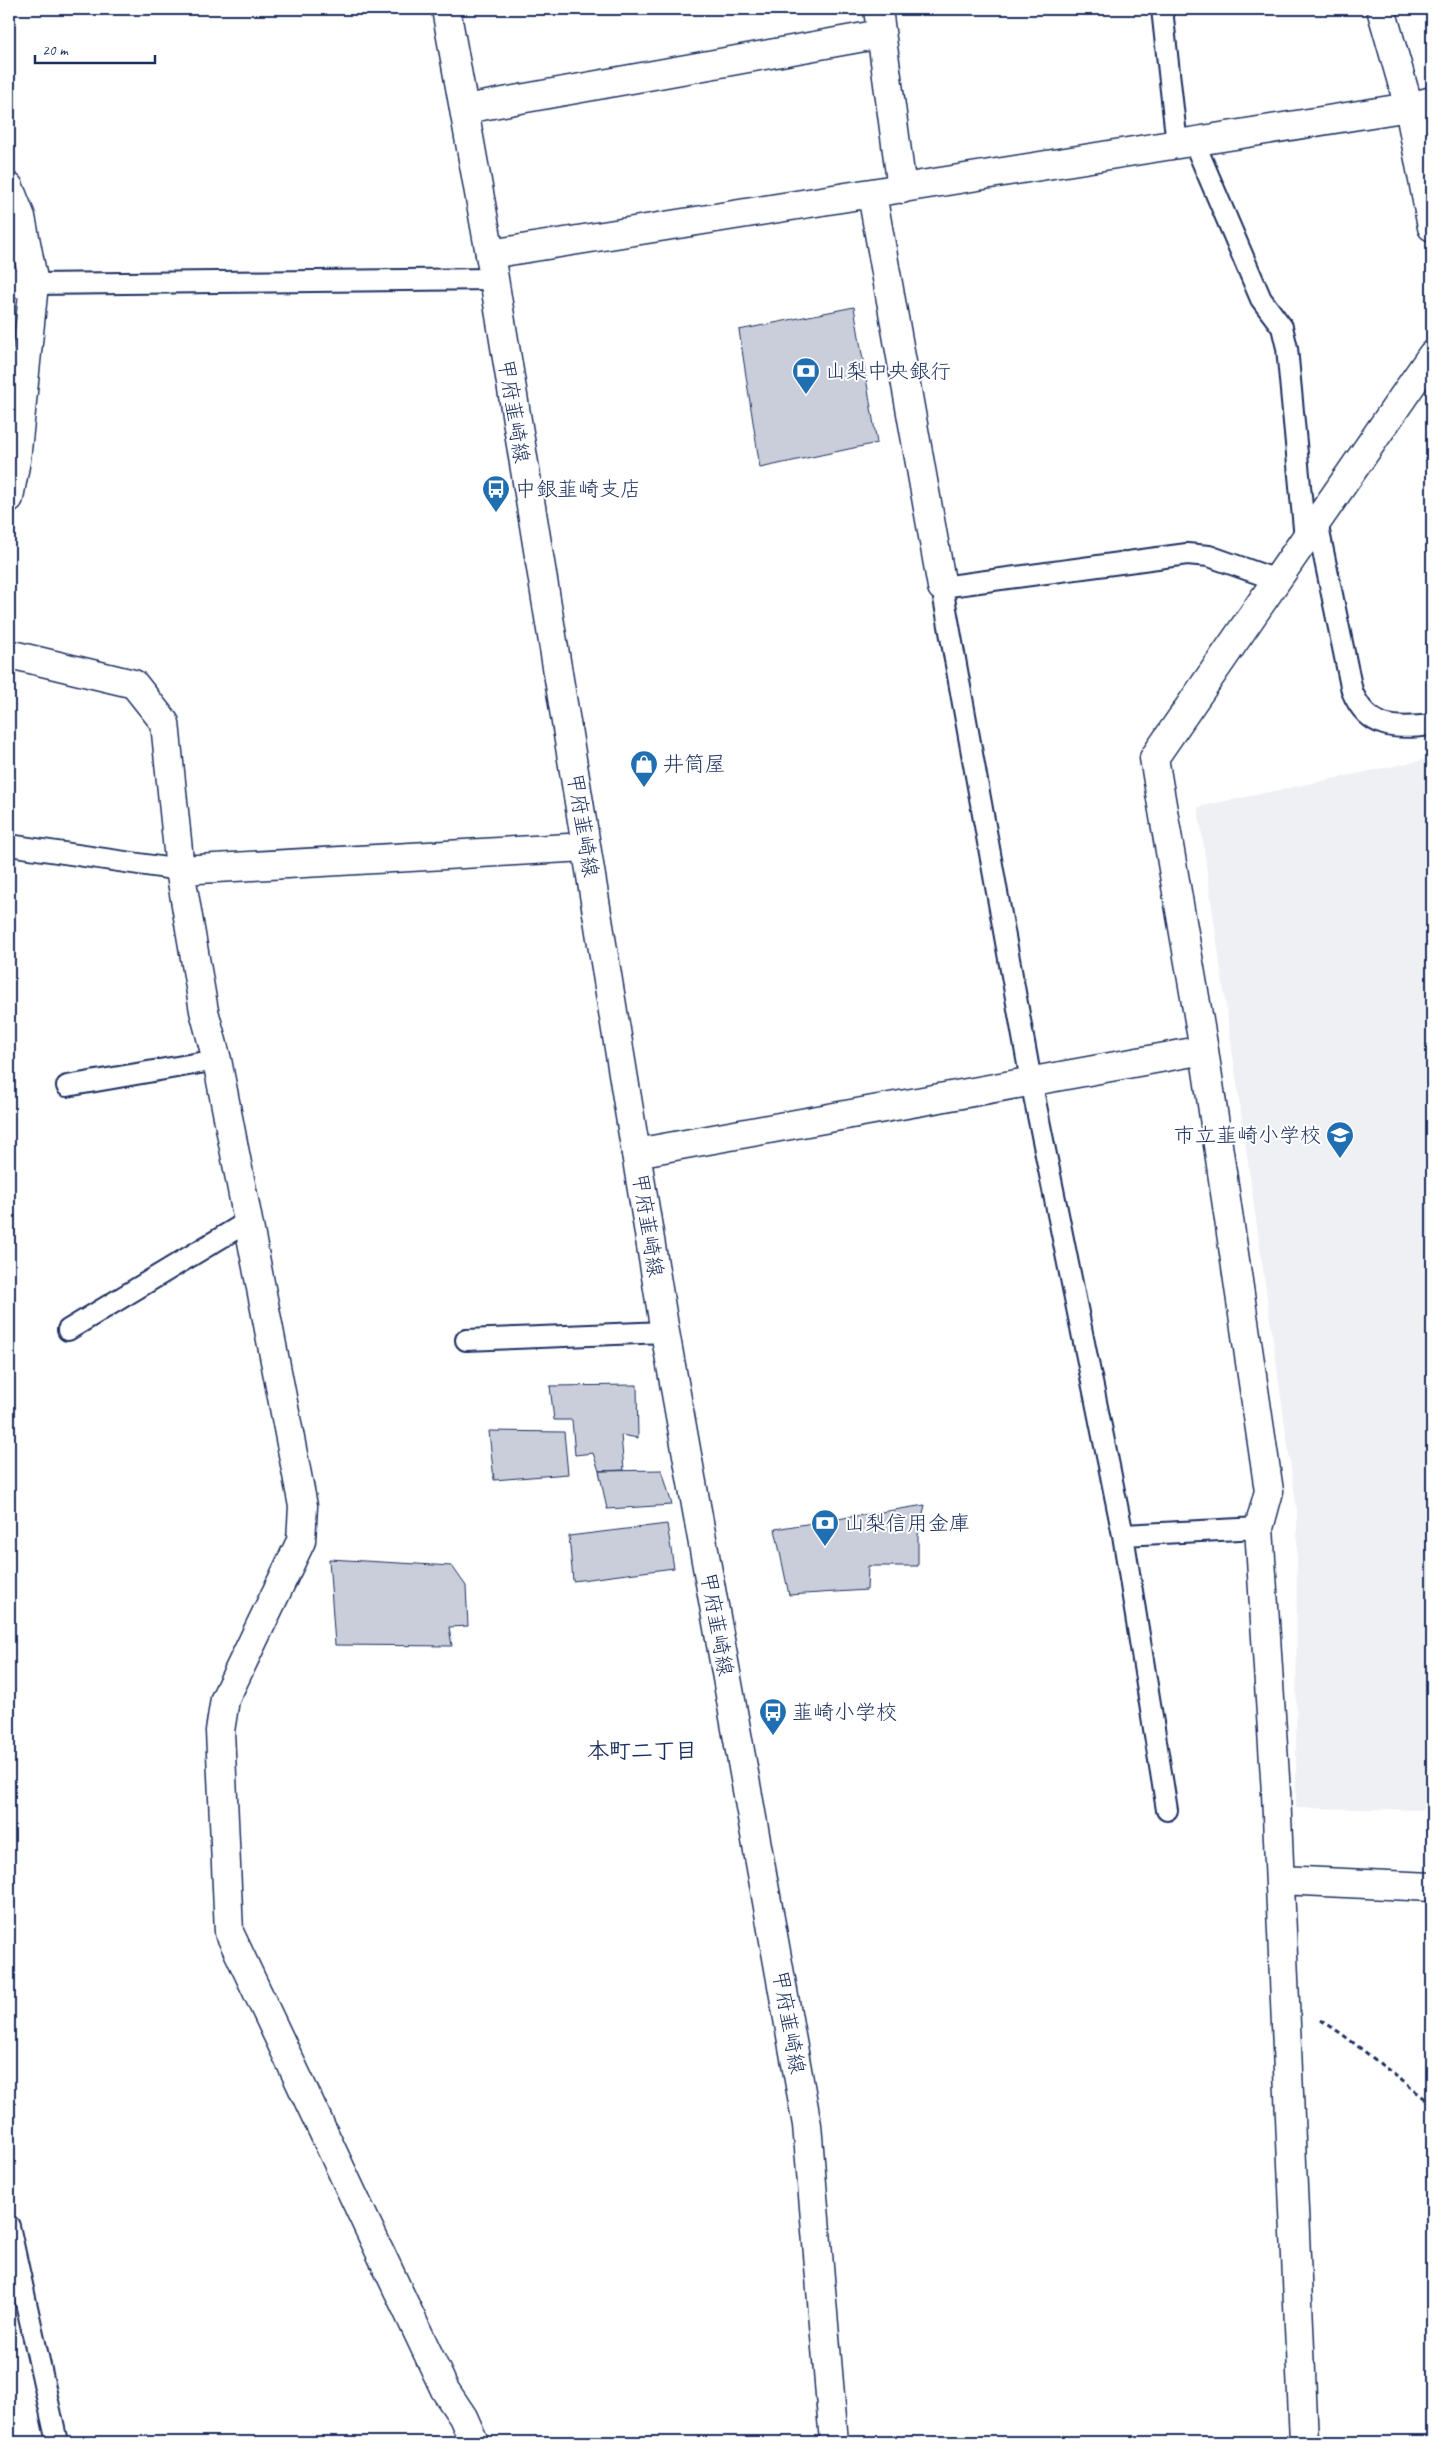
<svg xmlns="http://www.w3.org/2000/svg" width="1441" height="2451" font-family="Caveat,'Klee One',sans-serif">
  <rect width="100%" height="100%" fill="#fff"/>
  <filter id="ink" filterUnits="userSpaceOnUse"><feTurbulence type="fractalNoise" baseFrequency=".02" numOctaves="2"/><feDisplacementMap in="SourceGraphic" scale="10" xChannelSelector="R" yChannelSelector="G"/><feConvolveMatrix kernelMatrix="1 2 1 2 8 2 1 2 1" color-interpolation-filters="sRGB"/></filter>
  <g filter="url(#ink)">
    <path fill="#eff0f4" d="M1432,758v1052l-136,-2 1,-297 -99,-704z"/>
    <path fill="#caceda" stroke="#1b2f5e" d="M854,307l23,136 -117,25 -21,-138z
      M637,1385l1,53 -17,-3 3,35 -25,1 -6,-18 -18,2 -3,-35h-18l-4,-34z
      M489,1431l75,1 4,42 -74,6z
      M662,1470l10,35 -65,4 -8,-38z
      M925,1505l-7,30v31h-50l-1,24 -78,5 -14,-66z
      M667,1524l7,44 -101,13 -4,-45z
      M329,1559l123,7 14,20 2,40 -19,1 3,19 -117,-1z"/>
    <g fill="none" stroke-linecap="round" stroke-linejoin="round">
      <g stroke="#1b2f5e" stroke-width="24">
        <path id="service" d="M1162,9l15,136
          M1194,142l67,157 21,28 5,21 18,191
          M34,284l459,-5
          M1317,522l35,169c16,39 43,38 80,34
          M9,845l171,25
          M67,1086l150,-26
          M68,1330l179,-108
          M466,1340l199,-8
          M1259,1528l-136,7 -92,-454 -89,-494 245,-33 22,2 68,24
          M1123,1535l44,275
          M9,2226l48,216"/>
      </g>
      <g stroke="#1b2f5e" stroke-width="31">
        <path id="minor" d="M878,9l24,180
          M1381,9l28,98 23,120
          M465,109l416,-75
          M9,187l12,30 13,67 -18,176 -7,38
          M872,194l70,393
          M490,254l919,-147 23,-6
          M9,283l25,1
          M9,654l125,30 31,39 15,147 24,141 13,49 86,446 -2,35 -76,158 -5,32 9,201 216,458 18,27 11,25
          M180,870l406,-23
          M636,1153l568,-103
          M1280,1880l152,7
          M1304,2442l-28,-649 -17,-265 10,-37 -65,-441 -50,-292 278,-403"/>
      </g>
      <g stroke="#1b2f5e" stroke-width="31">
        <path id="primary" d="M446,9l44,245 175,1078 142,793 27,317"/>
      </g>
      <path stroke="#1b2f5e" stroke-width="3" stroke-dasharray="5 4" stroke-linecap="butt" d="M1321,2020l21,14 90,70
        M1339,2439l10,-2 9,5"/>
      <use href="#service" stroke="#fff" stroke-width="20"/>
      <use href="#minor" stroke="#fff" stroke-width="28"/>
      <use href="#primary" stroke="#fff" stroke-width="28"/>
    </g>
  </g>
  <defs>
    <g id="bank-pin" transform="scale(1.4375)"><path d="M0 17L-7.5 6A9.5 9.5 0 1 1 7.5 6Z" fill="#1f6fb2" stroke="#fff"/><path d="M-6-4H6V4H-6ZM0-2.3a2.3 2.3 0 1 0 0 4.6a2.3 2.3 0 1 0 0-4.6Z" fill="#fff"/></g>
    <g id="bus-pin" transform="scale(1.4375)"><path d="M0 17L-7.5 6A9.5 9.5 0 1 1 7.5 6Z" fill="#1f6fb2" stroke="#fff"/><path d="M-5-6H5V4H4V6H2V4H-2V6H-4V4H-5ZM-3.5-4V0h7V-4ZM-3.5 1.2v1.5H-2V1.2ZM2 1.2v1.5H3.5V1.2Z" fill="#fff"/></g>
    <g id="shop-pin" transform="scale(1.4375)"><path d="M0 17L-7.5 6A9.5 9.5 0 1 1 7.5 6Z" fill="#1f6fb2" stroke="#fff"/><path d="M-5-2.5h2.3a2.7 3.5 0 0 1 5.4 0H5L5.5 6h-11ZM-1.5-2.5h3a1.5 2.3 0 0 0-3 0Z" fill="#fff"/></g>
    <g id="school-pin" transform="scale(1.4375)"><path d="M0 17L-7.5 6A9.5 9.5 0 1 1 7.5 6Z" fill="#1f6fb2" stroke="#fff"/><path d="M0-5L7-2L0 1L-7-2ZM-4 1L0 2.5L4 1V4Q0 6-4 4Z" fill="#fff"/></g>
  </defs>
  <g fill-rule="evenodd">
    <use href="#bank-pin" x="806" y="371"/>
    <use href="#bus-pin" x="496" y="489"/>
    <use href="#shop-pin" x="644" y="764"/>
    <use href="#school-pin" x="1340" y="1135"/>
    <use href="#bank-pin" x="825" y="1523"/>
    <use href="#bus-pin" x="773" y="1712"/>
  </g>
  <g text-anchor="middle" dominant-baseline="central" stroke-width="4" stroke-linejoin="round" paint-order="stroke">
    <g font-size="21" fill="#1b2f5e" stroke="#fff" text-anchor="start">
      <text x="825" y="371">山梨中央銀行</text>
      <text x="515" y="489">中銀韮崎支店</text>
      <text x="663" y="764">井筒屋</text>
      <text x="1321" y="1135" text-anchor="end">市立韮崎小学校</text>
      <text x="844" y="1523">山梨信用金庫</text>
      <text x="792" y="1712">韮崎小学校</text>
    </g>
    <g font-size="21" fill="#1b2f5e" stroke="#fff">
      <text transform="translate(514 411) rotate(81)">甲府韮崎線</text>
      <text transform="translate(583 825) rotate(81)">甲府韮崎線</text>
      <text transform="translate(648 1225) rotate(81)">甲府韮崎線</text>
      <text transform="translate(717 1624) rotate(80)">甲府韮崎線</text>
      <text transform="translate(789 2022) rotate(80)">甲府韮崎線</text>
    </g>
    <g font-size="22" font-weight="bold" fill="#1b2f5e" stroke="#fff">
      <text x="642" y="1751">本町二丁目</text>
    </g>
  </g>
  <rect width="1441" height="2451" fill="none" stroke="#fff" stroke-width="30"/>
  <rect x="15" y="15" width="1411" height="2421" fill="none" stroke="#1b2f5e" stroke-width="2" filter="url(#ink)"/>
  <path d="M35 55v8h120v-8" fill="none" stroke="#1b2f5e" stroke-width="2.5"/>
  <text x="42" y="55" font-size="15" fill="#1b2f5e" stroke="#ffffff" stroke-width="4" paint-order="stroke">20 m</text>
</svg>
